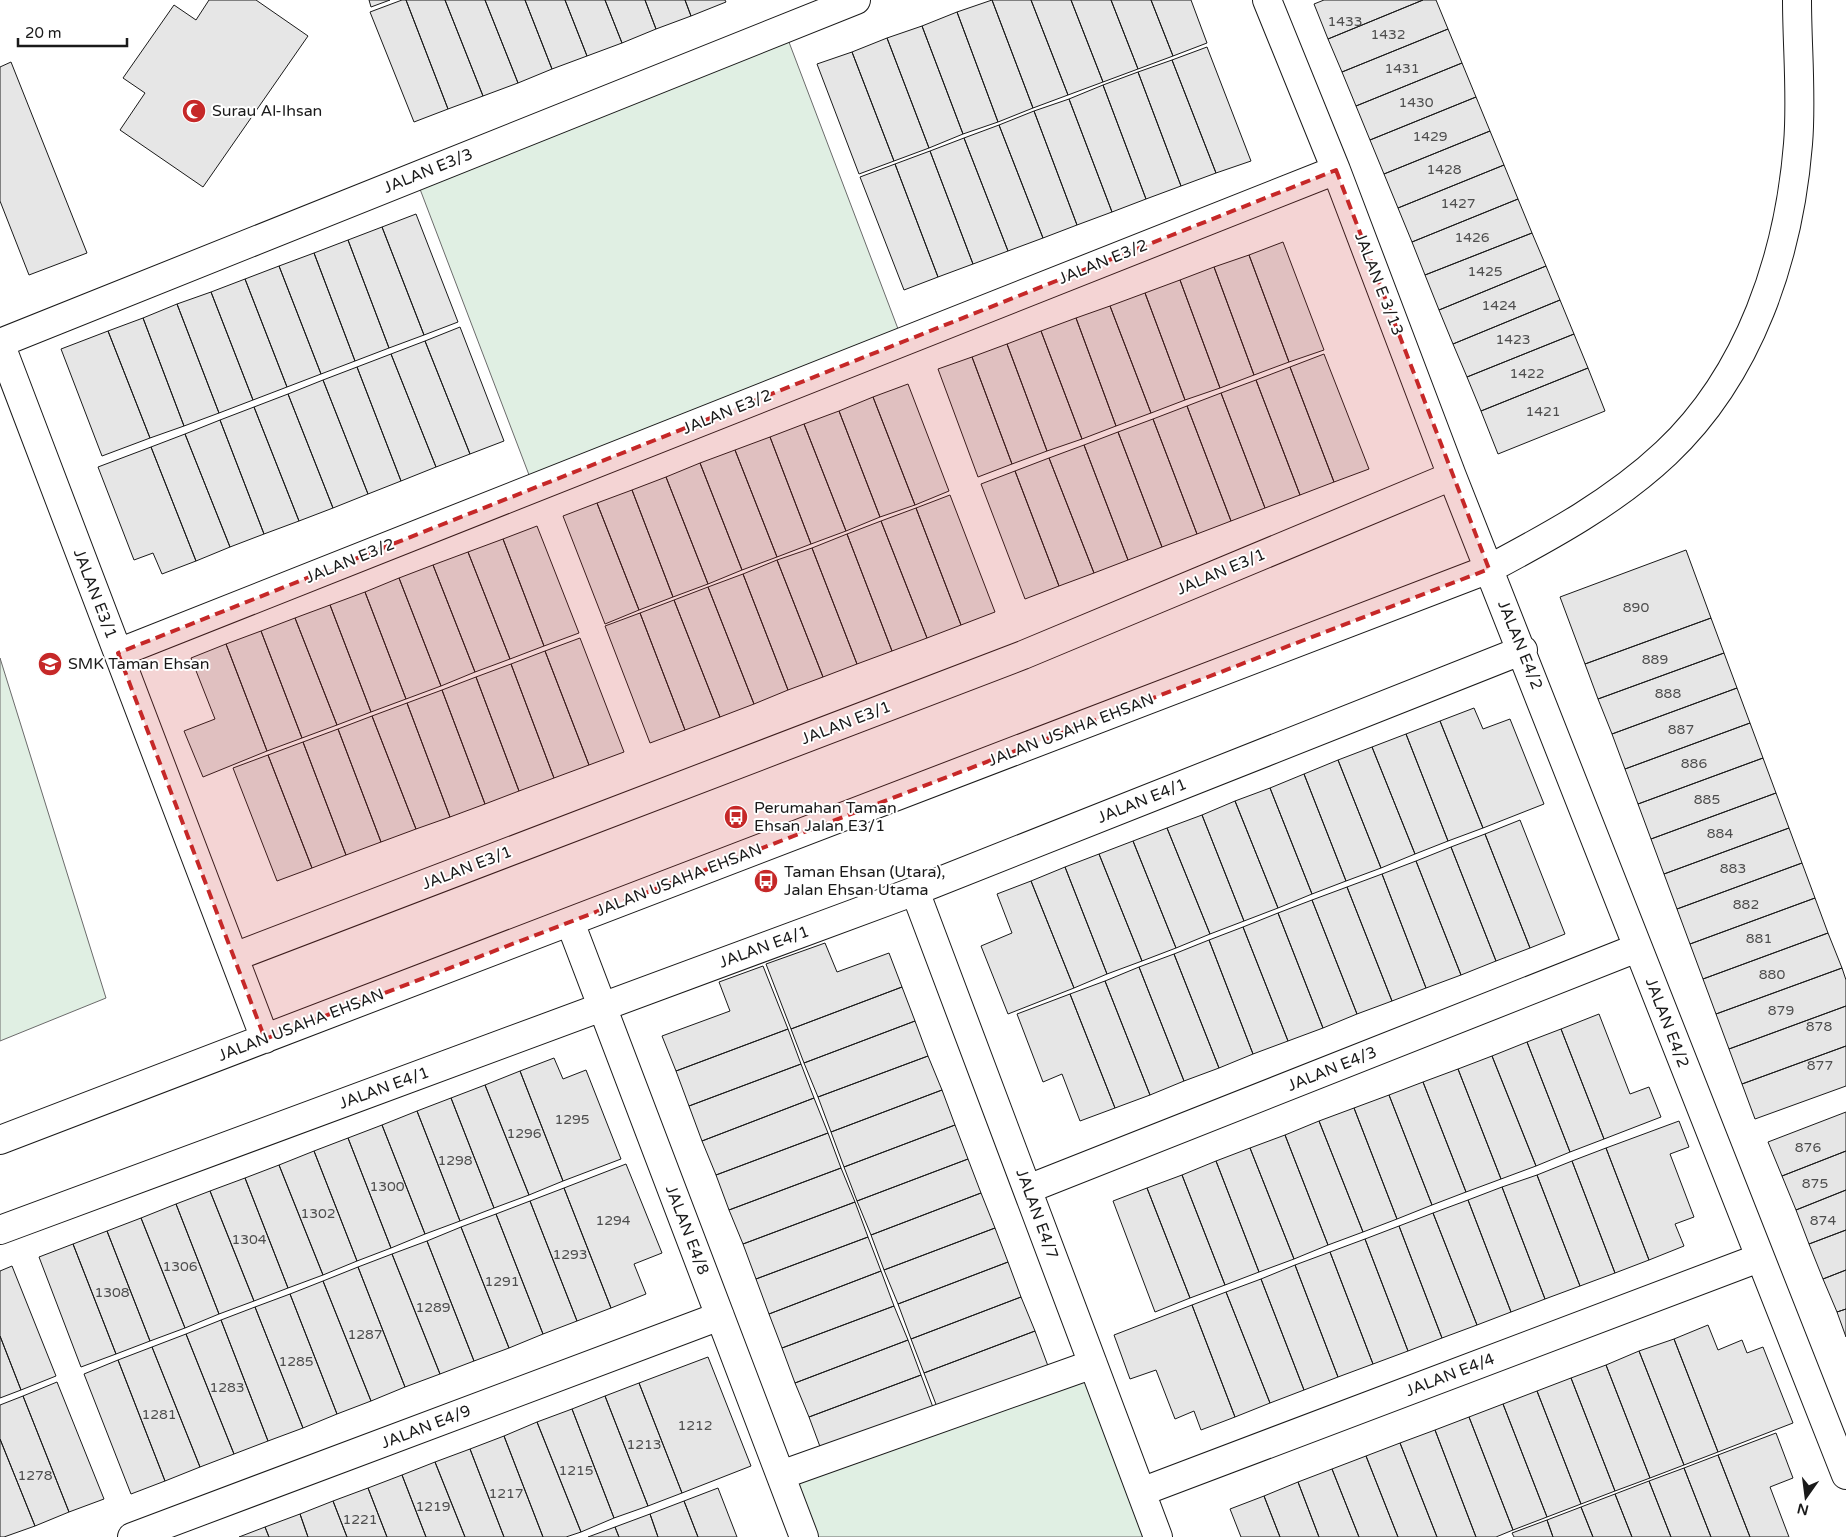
<svg xmlns="http://www.w3.org/2000/svg" width="1846" height="1537" font-family="'Varela Round',sans-serif">
  <rect width="100%" height="100%" fill="#fff"/>
  <path fill="#e0efe3" stroke="#6a6a6a" d="M784,29l119,313 -369,146 -119,-312z
    M0,658l106,340 -106,43z
    M1093,1364l65,173h-354l-23,-61z"/>
  <path fill="#e6e6e6" stroke="#1a1a1a" d="M209,0h47l52,36 -105,151 -83,-57 25,-37 -22,-15 51,-73 22,15z
    M369,0h21l-19,7z
    M402,0h4l42,109 -34,13 -44,-110z
    M406,0h39l38,96 -35,13z
    M445,0h40l33,83 -35,13z
    M485,0h40l27,69 -34,14z
    M525,0h40l22,56 -35,13z
    M565,0h40l17,43 -35,13z
    M605,0h40l11,29 -34,14z
    M645,0h40l6,16 -35,13z
    M685,0h40l1,2 -35,14z
    M992,0l41,108 -35,14 -41,-110z
    M992,0h39l37,95 -35,13z
    M1031,0h40l32,82 -35,13z
    M1071,0h40l27,69 -35,13z
    M1111,0h40l22,56 -35,13z
    M1151,0h40l16,43 -34,13z
    M1324,0h99l-95,39 -14,-35z
    M1423,0h13l12,29 -106,43 -14,-33z
    M957,12l41,110 -35,12 -41,-108z
    M922,26l41,108 -34,14 -42,-110z
    M1448,29l14,34 -106,43 -14,-34z
    M887,38l42,110 -35,13 -42,-109z
    M1207,47l44,114 -35,12 -44,-113z
    M852,52l42,109 -35,13 -42,-110z
    M1172,60l44,113 -35,13 -43,-114z
    M11,62l76,191 -58,22 -29,-74v-134z
    M1462,63l14,34 -106,43 -14,-34z
    M1138,72l43,114 -35,13 -43,-114z
    M1103,85l43,114 -34,13 -43,-113z
    M1476,97l14,34 -106,43 -14,-34z
    M1069,99l43,113 -35,13 -43,-114z
    M1034,111l43,114 -34,13 -44,-113z
    M999,125l44,113 -35,13 -44,-113z
    M1490,131l14,34 -106,43 -14,-34z
    M964,138l44,113 -35,13 -43,-113z
    M930,151l43,113 -35,13 -43,-113z
    M895,164l43,113 -34,13 -44,-113z
    M1504,165l14,34 -106,43 -14,-34z
    M1518,199l14,34 -107,42 -13,-33z
    M416,214l42,108 -34,13 -42,-108z
    M382,227l42,108 -35,13 -41,-108z
    M1532,233l14,33 -107,44 -14,-35z
    M348,240l41,108 -34,13 -41,-108z
    M1283,242l41,108 -35,12 -40,-107z
    M314,253l41,108 -34,13 -42,-108z
    M1249,255l40,107 -35,13 -40,-108z
    M279,266l42,108 -34,13 -42,-108z
    M1546,266l14,34 -107,44 -14,-34z
    M1214,267l40,108 -34,13 -40,-108z
    M245,279l42,108 -34,13 -42,-108z
    M1180,280l40,108 -35,12 -40,-107z
    M211,292l42,108 -34,13 -42,-109z
    M1145,293l40,107 -34,13 -41,-107z
    M1560,300l14,34 -107,43 -14,-33z
    M177,304l42,109 -35,13 -41,-108z
    M1110,306l41,107 -35,13 -40,-108z
    M143,318l41,108 -34,12 -42,-107z
    M1076,318l40,108 -34,13 -41,-108z
    M460,327l44,114 -34,13 -45,-113z
    M108,331l42,107 -48,18 -41,-107z
    M1041,331l41,108 -35,12 -40,-107z
    M1574,334l14,34 -107,43 -14,-34z
    M425,341l45,113 -34,13 -45,-113z
    M1007,344l40,107 -35,13 -40,-107z
    M391,354l45,113 -35,14 -44,-114z
    M1324,354l45,115 -35,13 -44,-115z
    M972,357l40,107 -34,13 -40,-108z
    M357,367l44,114 -33,13 -45,-114z
    M1290,367l44,115 -34,13 -44,-115z
    M1588,368l17,43 -107,43 -17,-43z
    M323,380l45,114 -35,14 -45,-114z
    M1256,380l44,115 -35,13 -44,-115z
    M908,384l41,107 -34,14 -42,-108z
    M1221,393l44,115 -34,13 -44,-115z
    M288,394l45,114 -34,13 -45,-114z
    M873,397l42,108 -35,12 -41,-106z
    M1187,406l44,115 -34,13 -44,-115z
    M254,407l45,114 -35,13 -44,-114z
    M839,411l41,106 -34,14 -42,-107z
    M1153,419l44,115 -35,13 -44,-115z
    M220,420l44,114 -34,13 -45,-113z
    M804,424l42,107 -35,13 -41,-107z
    M1118,432l44,115 -34,13 -44,-115z
    M185,434l45,113 -34,14 -45,-114z
    M770,437l41,107 -34,13 -42,-107z
    M1084,445l44,115 -34,13 -45,-115z
    M151,447l45,114 -34,13 -9,-21 -19,7 -36,-93z
    M735,450l42,107 -35,13 -42,-107z
    M1049,458l45,115 -35,13 -44,-115z
    M700,463l42,107 -34,14 -42,-107z
    M1015,471l44,115 -34,13 -44,-115z
    M666,477l42,107 -35,13 -41,-107z
    M632,490l41,107 -34,13 -42,-107z
    M950,495l45,117 -34,13 -45,-117z
    M597,503l42,107 -34,14 -42,-108z
    M916,508l45,117 -34,13 -46,-117z
    M881,521l46,117 -35,13 -45,-117z
    M537,526l42,107 -35,13 -41,-107z
    M847,534l45,117 -35,13 -45,-116z
    M503,539l41,107 -34,13 -42,-107z
    M812,548l45,116 -34,13 -46,-117z
    M1686,550l25,68 -126,46 -25,-67z
    M468,552l42,107 -35,13 -42,-107z
    M777,560l46,117 -35,13 -45,-116z
    M433,565l42,107 -34,14 -42,-108z
    M743,574l45,116 -34,14 -46,-117z
    M399,578l42,108 -35,13 -41,-107z
    M708,587l46,117 -34,13 -46,-117z
    M365,592l41,107 -35,13 -41,-107z
    M674,600l46,117 -35,13 -45,-117z
    M330,605l41,107 -34,13 -42,-107z
    M640,613l45,117 -35,13 -45,-117z
    M295,618l42,107 -35,13 -41,-107z
    M1711,618l13,35 -126,46 -13,-35z
    M261,631l41,107 -35,13 -41,-107z
    M580,638l44,114 -35,13 -44,-114z
    M226,644l41,107 -64,26 -19,-46 31,-12 -24,-61z
    M545,651l44,114 -35,13 -43,-114z
    M1724,653l13,35 -125,46 -14,-35z
    M511,664l43,114 -35,13 -43,-114z
    M476,677l43,114 -34,13 -43,-114z
    M1737,688l13,35 -125,46 -13,-35z
    M442,690l43,114 -35,13 -43,-114z
    M407,703l43,114 -34,12 -44,-113z
    M1474,708l9,21 27,-10 34,85 -61,24 -43,-107z
    M372,716l44,113 -35,13 -43,-113z
    M1440,721l43,107 -35,13 -42,-107z
    M1750,723l13,35 -125,46 -13,-35z
    M338,729l43,113 -35,13 -43,-113z
    M1406,734l42,107 -33,13 -43,-107z
    M303,742l43,113 -34,13 -44,-113z
    M1372,747l43,107 -34,14 -43,-108z
    M268,755l44,113 -35,13 -44,-113z
    M1763,758l13,35 -125,46 -13,-35z
    M1338,760l43,108 -35,13 -42,-107z
    M1304,774l42,107 -34,13 -42,-106z
    M1270,788l42,106 -34,14 -43,-107z
    M1776,793l13,35 -125,46 -13,-35z
    M1235,801l43,107 -34,13 -42,-106z
    M1202,815l42,106 -34,13 -43,-106z
    M1520,820l45,114 -35,14 -45,-114z
    M1167,828l43,106 -34,14 -43,-107z
    M1789,828l13,35 -125,46 -13,-35z
    M1485,834l45,114 -34,13 -45,-114z
    M1133,841l43,107 -34,13 -43,-107z
    M1451,847l45,114 -35,14 -45,-114z
    M1099,854l43,107 -35,13 -42,-107z
    M1416,861l45,114 -35,13 -44,-114z
    M1802,863l13,35 -125,46 -13,-35z
    M1065,867l42,107 -33,14 -43,-107z
    M1382,874l44,114 -34,13 -45,-114z
    M1031,881l43,107 -66,26 -27,-68 31,-13 -15,-39z
    M1347,887l45,114 -35,13 -45,-114z
    M1815,898l13,35 -125,46 -13,-35z
    M1312,900l45,114 -34,14 -45,-115z
    M1278,913l45,115 -35,13 -45,-114z
    M1243,927l45,114 -35,13 -44,-114z
    M1828,933l14,35 -126,46 -13,-35z
    M1209,940l44,114 -34,14 -45,-114z
    M825,943l12,29 52,-19 13,34 -111,42 -25,-65z
    M1174,954l45,114 -35,13 -45,-114z
    M763,966l25,63 -112,42 -14,-35 68,-25 -11,-29z
    M1139,967l45,114 -34,14 -45,-114z
    M1842,968l4,12v26l-117,43 -13,-35z
    M1105,981l45,114 -35,13 -45,-114z
    M902,987l13,34 -111,42 -13,-34z
    M1070,994l45,114 -35,13 -18,-47 -19,8 -26,-68z
    M1846,1006v40l-104,38 -13,-35z
    M1599,1014l31,80 19,-7 12,30 -57,22 -43,-110z
    M915,1021l13,35 -110,41 -14,-34z
    M788,1029l13,35 -112,42 -13,-35z
    M1561,1029l43,110 -34,13 -43,-110z
    M1527,1042l43,110 -34,14 -44,-110z
    M1846,1046v40l-91,33 -13,-35z
    M928,1056l14,34 -111,42 -13,-35z
    M1492,1056l44,110 -35,13 -43,-110z
    M554,1058l9,21 23,-9 35,89 -58,22 -43,-110z
    M801,1064l13,34 -112,43 -13,-35z
    M1458,1069l43,110 -35,13 -43,-110z
    M520,1071l43,110 -34,14 -44,-110z
    M1423,1082l43,110 -34,13 -43,-110z
    M485,1085l44,110 -35,13 -43,-110z
    M942,1090l13,35 -111,42 -13,-35z
    M1389,1095l43,110 -35,14 -43,-111z
    M451,1098l43,110 -34,13 -43,-110z
    M814,1098l14,35 -112,42 -14,-34z
    M1354,1108l43,111 -34,13 -44,-111z
    M417,1111l43,110 -35,13 -43,-109z
    M1846,1112v39l-64,25 -14,-34z
    M1319,1121l44,111 -35,13 -43,-110z
    M1679,1121l10,26 -19,7 24,63 -19,7 9,22 -35,14 -43,-112z
    M382,1125l43,109 -34,14 -43,-110z
    M955,1125l13,34 -111,42 -13,-34z
    M828,1133l13,35 -112,42 -13,-35z
    M1285,1135l43,110 -34,14 -44,-111z
    M348,1138l43,110 -34,13 -43,-110z
    M1250,1148l44,111 -35,13 -43,-111z
    M1606,1148l43,112 -34,13 -43,-112z
    M314,1151l43,110 -34,14 -44,-110z
    M1846,1151v39l-50,20 -14,-34z
    M968,1159l13,34 -110,42 -14,-34z
    M1216,1161l43,111 -34,13 -43,-110z
    M1572,1161l43,112 -35,13 -43,-111z
    M626,1164l36,89 -28,11 12,30 -35,14 -47,-120z
    M279,1165l44,110 -35,13 -43,-110z
    M841,1168l14,34 -112,42 -14,-34z
    M1182,1175l43,110 -35,13 -43,-110z
    M1537,1175l43,111 -35,13 -43,-112z
    M245,1178l43,110 -34,13 -44,-110z
    M1502,1187l43,112 -34,13 -43,-112z
    M564,1188l47,120 -34,13 -47,-120z
    M1147,1188l43,110 -35,14 -42,-111z
    M1846,1190v40l-37,14 -13,-34z
    M210,1191l44,110 -35,13 -43,-110z
    M981,1193l14,35 -111,42 -13,-35z
    M1468,1200l43,112 -34,13 -44,-112z
    M530,1201l47,120 -34,13 -47,-120z
    M855,1202l13,35 -112,42 -13,-35z
    M176,1204l43,110 -34,14 -44,-110z
    M1433,1213l44,112 -35,13 -43,-112z
    M496,1214l47,120 -34,14 -48,-121z
    M141,1218l44,110 -35,13 -43,-110z
    M1399,1226l43,112 -34,13 -43,-112z
    M461,1227l48,121 -35,13 -47,-120z
    M995,1228l13,34 -110,42 -14,-34z
    M1846,1230v40l-23,9 -14,-35z
    M107,1231l43,110 -34,13 -43,-110z
    M868,1237l13,34 -112,43 -13,-35z
    M1365,1239l43,112 -35,13 -43,-112z
    M427,1241l47,120 -34,13 -48,-120z
    M73,1244l43,110 -35,13 -42,-110z
    M1330,1252l43,112 -35,13 -43,-112z
    M392,1254l48,120 -35,13 -47,-120z
    M1008,1262l13,35 -110,42 -13,-35z
    M1295,1265l43,112 -34,13 -43,-111z
    M12,1266l44,110 -35,14 -21,-54v-65z
    M358,1267l47,120 -34,14 -48,-120z
    M1846,1270v39l-9,3 -14,-33z
    M881,1271l13,35 -112,42 -13,-34z
    M1261,1279l43,111 -34,13 -44,-111z
    M323,1281l48,120 -34,13 -47,-120z
    M1226,1292l44,111 -35,14 -43,-112z
    M290,1294l47,120 -34,14 -48,-121z
    M1021,1297l14,34 -111,42 -13,-34z
    M1192,1305l43,112 -34,13 -7,-19 -19,8 -19,-49 -26,9 -16,-44z
    M894,1306l14,34 -113,43 -13,-35z
    M255,1307l48,121 -35,13 -47,-121z
    M1846,1309v28l-9,-25z
    M221,1320l47,121 -34,13 -48,-120z
    M1708,1325l10,25 24,-10 5,13 16,-6 30,76 -75,29 -44,-113z
    M1035,1331l13,35 -111,41 -13,-34z
    M186,1334l48,120 -34,13 -48,-120z
    M0,1336l21,54 -21,8z
    M1674,1339l44,113 -34,13 -45,-114z
    M908,1340l13,35 -112,42 -14,-34z
    M152,1347l48,120 -35,14 -47,-121z
    M1639,1351l45,114 -34,13 -44,-113z
    M708,1357l43,109 -69,27 -43,-110z
    M118,1360l47,121 -34,13 -47,-120z
    M1606,1365l44,113 -35,13 -44,-113z
    M921,1375l13,35 -112,42 -13,-35z
    M1571,1378l44,113 -34,13 -44,-113z
    M57,1382l47,117 -35,13 -46,-116z
    M639,1383l43,110 -34,13 -43,-110z
    M1537,1391l44,113 -34,13 -44,-113z
    M23,1396l46,116 -34,14 -35,-87v-34z
    M605,1396l43,110 -34,12 -42,-109z
    M1503,1404l44,113 -34,13 -44,-113z
    M572,1409l42,109 -33,14 -44,-110z
    M1469,1417l44,113 -17,7h-20l-41,-107z
    M537,1422l44,110 -15,5h-23l-39,-101z
    M1435,1430l41,107h-39l-37,-94z
    M1776,1433l17,45 -23,9 19,50h-39l-32,-82z
    M504,1436l39,101h-39l-34,-88z
    M0,1439l35,87 -31,11h-4z
    M1400,1443l37,94h-39l-32,-81z
    M470,1449l34,88h-39l-30,-75z
    M1718,1455l32,82h-39l-27,-69z
    M1366,1456l32,81h-39l-27,-68z
    M435,1462l30,75h-39l-24,-62z
    M1684,1468l27,69h-40l-22,-56z
    M1332,1469l27,68h-40l-21,-55z
    M402,1475l24,62h-39l-19,-49z
    M1649,1481l22,56h-39l-17,-43z
    M1298,1482l21,55h-39l-16,-41z
    M368,1488l19,49h-40l-14,-36z
    M718,1488l19,49h-39l-14,-36z
    M1615,1494l17,43h-39l-12,-30z
    M1264,1496l16,41h-39l-11,-28z
    M333,1501l14,36h-39l-8,-23z
    M684,1501l14,36h-40l-8,-23z
    M1581,1507l12,30h-40l-6,-17z
    M300,1514l8,23h-39l-4,-10z
    M650,1514l8,23h-39l-4,-10z
    M1547,1520l6,17h-39l-2,-4z
    M265,1527l4,10h-30z
    M615,1527l4,10h-31z"/>
  <g fill="none" stroke-linecap="round" stroke-linejoin="round">
    <g stroke="#1a1a1a" stroke-width="30">
      <path id="minor" d="M1267,0l69,170 116,306 394,999
        M0,343l856,-343
        M0,343l265,696
        M118,653l1218,-483
        M915,891l243,646
        M570,922l234,615
        M234,957l789,-302 429,-179
        M0,1140l1489,-571c62,-33 125,-67 177,-116 84,-79 123,-197 132,-309 4,-46 -1,-98 -1,-144
        M1028,1189l609,-241
        M0,1230l915,-339 608,-241
        M781,1475l312,-111
        M1141,1492l618,-234
        M132,1537l588,-221"/>
    </g>
    <use href="#minor" stroke="#fff" stroke-width="28"/>
  </g>
  <path fill="#c62828" fill-opacity="0.2" stroke="#c62828" stroke-width="4" stroke-dasharray="10 6" stroke-linejoin="round" d="M1336,170l153,399 -1224,470 -147,-386z"/>
  <defs>
    <g id="mosque-disc" transform="scale(1.25)"><circle r="9.5" fill="#c62828" stroke="#fff"/><path d="M3.5-4.9A6 6 0 1 0 3.5 4.9A5 5 0 1 1 3.5-4.9Z" fill="#fff"/></g>
    <g id="school-disc" transform="scale(1.25)"><circle r="9.5" fill="#c62828" stroke="#fff"/><path d="M0-5L7-2L0 1L-7-2ZM-4 1L0 2.5L4 1V4Q0 6-4 4Z" fill="#fff"/></g>
    <g id="bus-disc" transform="scale(1.25)"><circle r="9.5" fill="#c62828" stroke="#fff"/><path d="M-5-6H5V4H4V6H2V4H-2V6H-4V4H-5ZM-3.5-4V0h7V-4ZM-3.5 1.2v1.5H-2V1.2ZM2 1.2v1.5H3.5V1.2Z" fill="#fff"/></g>
  </defs>
  <g fill-rule="evenodd">
    <use href="#mosque-disc" x="194" y="111"/>
    <use href="#school-disc" x="50" y="664"/>
    <use href="#bus-disc" x="736" y="817"/>
    <use href="#bus-disc" x="766" y="881"/>
  </g>
  <g text-anchor="middle" dominant-baseline="central" stroke-width="4" stroke-linejoin="round" paint-order="stroke">
    <g font-size="14" fill="#4d4d4d">
      <text x="1345" y="21">1433</text>
      <text x="1388" y="34">1432</text>
      <text x="1402" y="68">1431</text>
      <text x="1416" y="102">1430</text>
      <text x="1430" y="136">1429</text>
      <text x="1444" y="169">1428</text>
      <text x="1458" y="203">1427</text>
      <text x="1472" y="237">1426</text>
      <text x="1485" y="271">1425</text>
      <text x="1499" y="305">1424</text>
      <text x="1513" y="339">1423</text>
      <text x="1527" y="373">1422</text>
      <text x="1543" y="411">1421</text>
      <text x="1636" y="607">890</text>
      <text x="1655" y="659">889</text>
      <text x="1668" y="693">888</text>
      <text x="1681" y="729">887</text>
      <text x="1694" y="763">886</text>
      <text x="1707" y="799">885</text>
      <text x="1720" y="833">884</text>
      <text x="1733" y="868">883</text>
      <text x="1746" y="904">882</text>
      <text x="1759" y="938">881</text>
      <text x="1772" y="974">880</text>
      <text x="1781" y="1010">879</text>
      <text x="1819" y="1026">878</text>
      <text x="1820" y="1065">877</text>
      <text x="572" y="1119">1295</text>
      <text x="524" y="1133">1296</text>
      <text x="1808" y="1147">876</text>
      <text x="455" y="1160">1298</text>
      <text x="1815" y="1183">875</text>
      <text x="387" y="1186">1300</text>
      <text x="318" y="1213">1302</text>
      <text x="613" y="1220">1294</text>
      <text x="1823" y="1220">874</text>
      <text x="249" y="1239">1304</text>
      <text x="570" y="1254">1293</text>
      <text x="180" y="1266">1306</text>
      <text x="502" y="1281">1291</text>
      <text x="112" y="1292">1308</text>
      <text x="433" y="1307">1289</text>
      <text x="365" y="1334">1287</text>
      <text x="296" y="1361">1285</text>
      <text x="227" y="1387">1283</text>
      <text x="159" y="1414">1281</text>
      <text x="695" y="1425">1212</text>
      <text x="644" y="1444">1213</text>
      <text x="576" y="1470">1215</text>
      <text x="35" y="1475">1278</text>
      <text x="506" y="1493">1217</text>
      <text x="433" y="1506">1219</text>
      <text x="360" y="1519">1221</text>
    </g>
    <g font-size="16" fill="#1a1a1a" stroke="#fff" text-anchor="start">
      <text x="212" y="111">Surau Al-Ihsan</text>
      <text x="68" y="664">SMK Taman Ehsan</text>
      <text x="754" y="808">Perumahan Taman<tspan x="754" dy="18">Ehsan Jalan E3/1</tspan></text>
      <text x="784" y="872">Taman Ehsan (Utara),<tspan x="784" dy="18">Jalan Ehsan Utama</tspan></text>
    </g>
    <g font-size="16" fill="#1a1a1a" stroke="#fff">
      <text transform="translate(428 171) rotate(-22)">JALAN E3/3</text>
      <text transform="translate(1103 262) rotate(-22)">JALAN E3/2</text>
      <text transform="translate(1379 284) rotate(69)">JALAN E 3/13</text>
      <text transform="translate(727 412) rotate(-22)">JALAN E3/2</text>
      <text transform="translate(350 561) rotate(-22)">JALAN E3/2</text>
      <text transform="translate(1221 572) rotate(-23)">JALAN E3/1</text>
      <text transform="translate(95 594) rotate(69)">JALAN E3/1</text>
      <text transform="translate(1520 645) rotate(68)">JALAN E4/2</text>
      <text transform="translate(846 723) rotate(-21)">JALAN E3/1</text>
      <text transform="translate(1071 730) rotate(-21)">JALAN USAHA EHSAN</text>
      <text transform="translate(1142 801) rotate(-22)">JALAN E4/1</text>
      <text transform="translate(467 868) rotate(-21)">JALAN E3/1</text>
      <text transform="translate(679 880) rotate(-21)">JALAN USAHA EHSAN</text>
      <text transform="translate(764 947) rotate(-20)">JALAN E4/1</text>
      <text transform="translate(1667 1023) rotate(69)">JALAN E4/2</text>
      <text transform="translate(301 1025) rotate(-21)">JALAN USAHA EHSAN</text>
      <text transform="translate(1332 1069) rotate(-22)">JALAN E4/3</text>
      <text transform="translate(384 1088) rotate(-20)">JALAN E4/1</text>
      <text transform="translate(1037 1214) rotate(70)">JALAN E4/7</text>
      <text transform="translate(687 1230) rotate(69)">JALAN E4/8</text>
      <text transform="translate(1450 1375) rotate(-21)">JALAN E4/4</text>
      <text transform="translate(426 1427) rotate(-21)">JALAN E4/9</text>
    </g>
  </g>
  <g transform="translate(1806 1497) rotate(194)" stroke="#ffffff" stroke-width="4" paint-order="stroke">
  <path d="M0-4L9 19L0 12L-9 19Z" fill="#1a1a1a"/>
  <text y="-8" font-size="14" font-weight="bold" text-anchor="middle" fill="#1a1a1a">N</text>
  </g>
  <path d="M18 38v8h109v-8" fill="none" stroke="#1a1a1a" stroke-width="2.5"/>
  <text x="25" y="38" font-size="15" fill="#1a1a1a" stroke="#ffffff" stroke-width="4" paint-order="stroke">20 m</text>
</svg>
